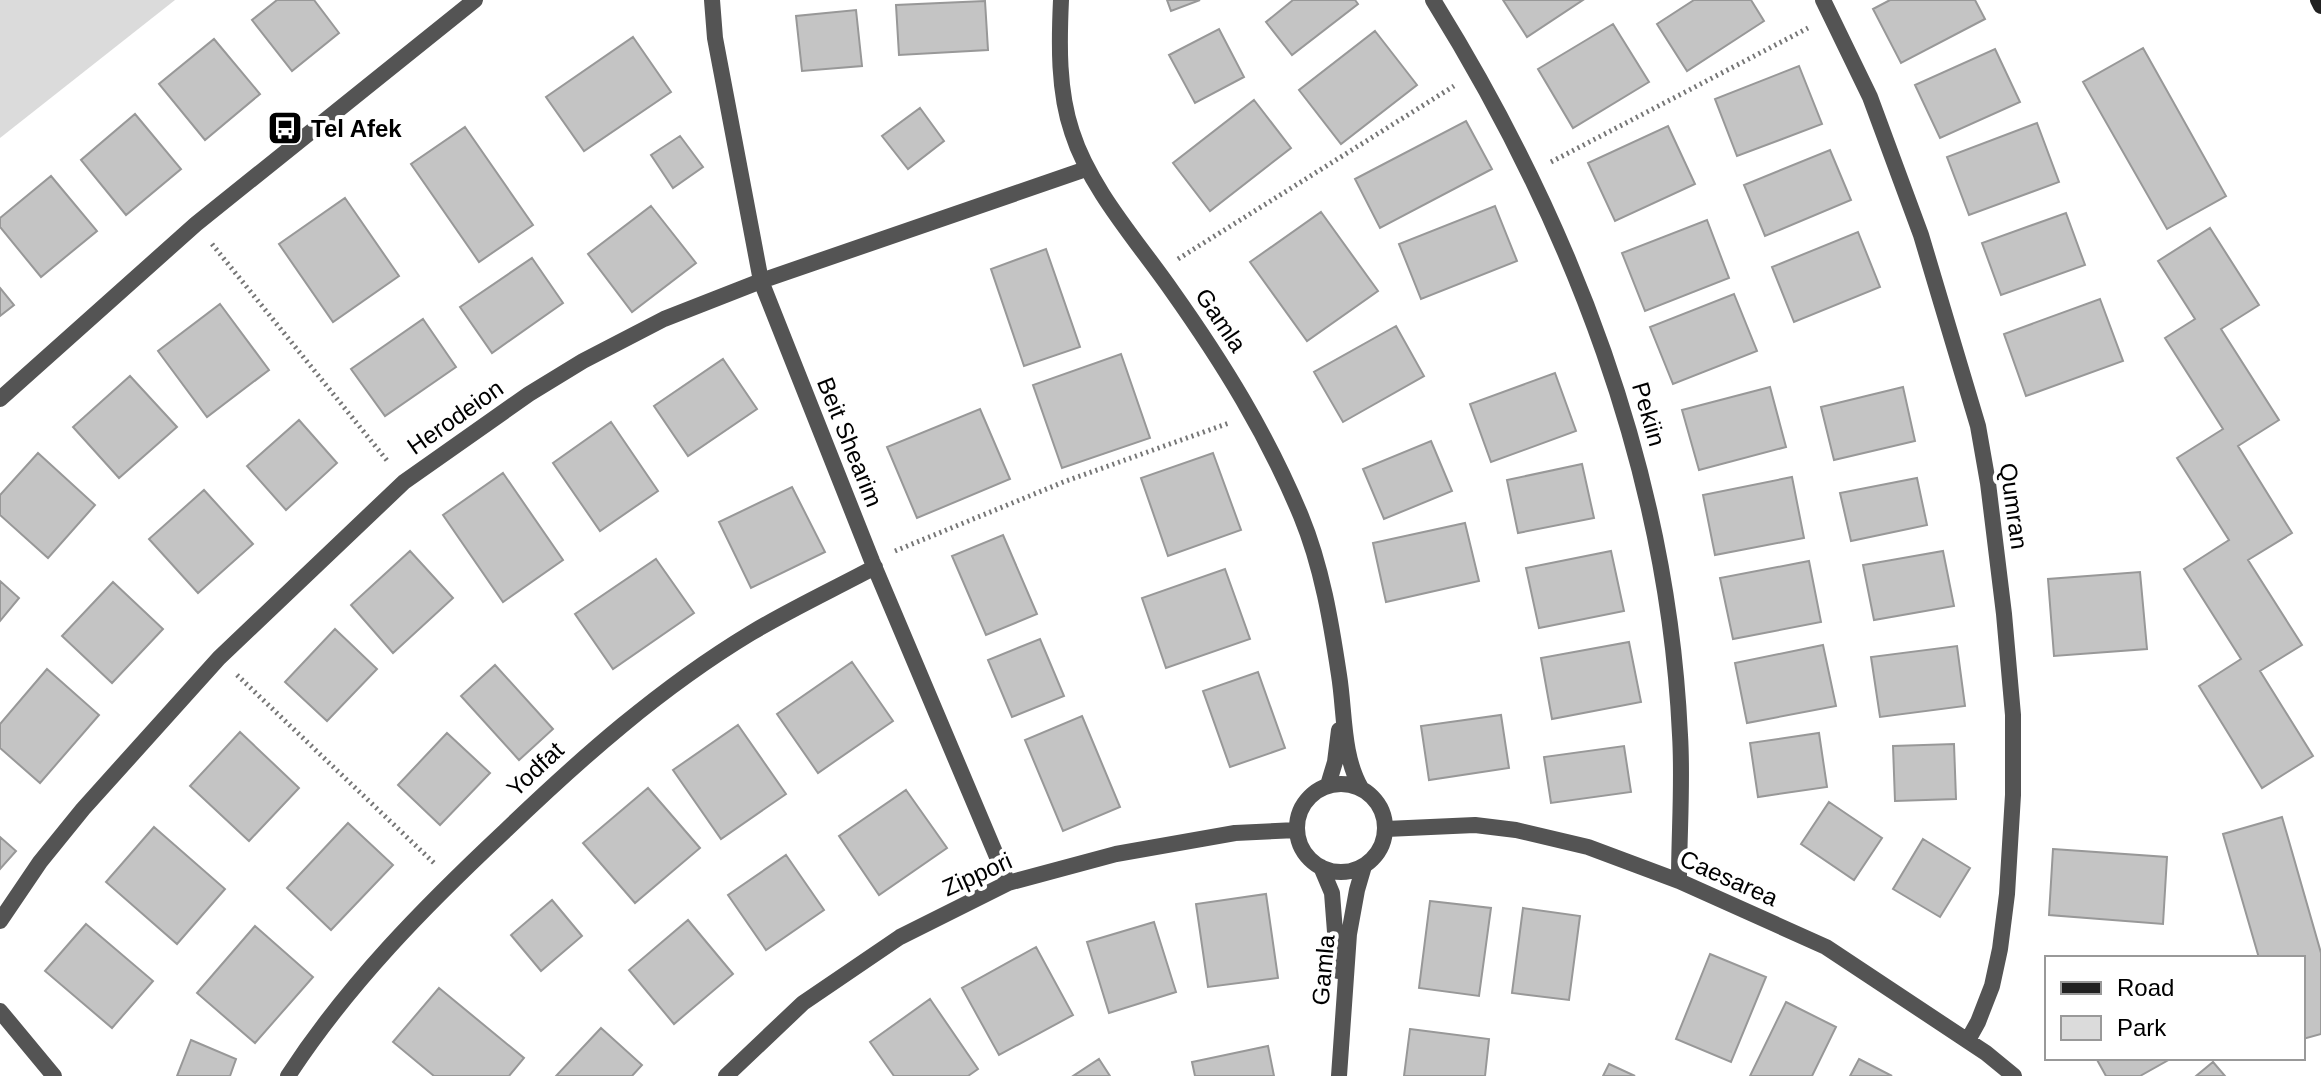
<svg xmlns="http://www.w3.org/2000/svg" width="2321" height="1076" font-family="Arial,sans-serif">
  <rect width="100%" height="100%" fill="#fff"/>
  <path fill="#dbdbdb" d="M0,0h175l-175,138z"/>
  <path fill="#c4c4c4" stroke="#989898" stroke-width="2" d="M277,0h37l25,33 -47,38 -40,-51z
    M1167,0h33l-29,11z
    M1293,0h62l3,4 -66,51 -26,-33z
    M1503,0h80l-56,37z
    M1694,0h57l13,21 -77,50 -30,-47z
    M1890,0h85l10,19 -84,44 -28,-54z
    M985,1l3,49 -89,5 -3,-50z
    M856,10l6,56 -60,5 -6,-55z
    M1613,24l36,58 -76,46 -35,-59z
    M1219,29l25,48 -49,26 -26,-48z
    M1375,31l42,54 -76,59 -42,-54z
    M633,37l38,55 -87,59 -38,-54z
    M214,39l46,55 -55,46 -46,-56z
    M2143,48l83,148 -59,33 -84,-147z
    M1995,49l25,53 -80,36 -25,-53z
    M1799,66l23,58 -85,32 -22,-57z
    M1254,100l37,48 -81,63 -37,-48z
    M920,108l24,33 -36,28 -26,-33z
    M135,114l46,55 -55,46 -45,-55z
    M1466,121l26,48 -112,59 -25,-49z
    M2037,123l22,59 -90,33 -22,-58z
    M1668,126l27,58 -80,37 -27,-58z
    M465,127l68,98 -54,37 -68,-98z
    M680,136l23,31 -30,21 -22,-33z
    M1830,150l21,50 -86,36 -21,-51z
    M51,176l46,55 -56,46 -41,-50v-9z
    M345,198l54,78 -66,46 -54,-78z
    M651,206l45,57 -64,49 -44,-58z
    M1495,206l22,55 -96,38 -22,-55z
    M1321,212l57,79 -71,50 -57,-79z
    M2066,213l19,52 -84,30 -19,-52z
    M1707,220l22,58 -84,33 -23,-58z
    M2210,228l49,77 -38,24 58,91 -41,26 54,87 -44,27 54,85 -42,26 53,85 -51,32 -63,-102 42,-27 -57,-90 45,-29 -52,-82 46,-29 -58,-91 30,-19 -37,-58z
    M1858,232l22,55 -86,35 -22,-55z
    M1046,249l34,98 -56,19 -33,-97z
    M532,258l31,45 -71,50 -32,-46z
    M0,288l14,17 -14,11z
    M1734,294l23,57 -84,33 -23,-57z
    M2100,299l23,62 -97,35 -22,-62z
    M220,304l49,66 -62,47 -49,-66z
    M423,319l33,48 -71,49 -34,-47z
    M1396,326l28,50 -81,46 -29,-50z
    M1121,354l29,84 -88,30 -29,-83z
    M723,359l34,50 -69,47 -34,-50z
    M1555,373l21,58 -85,31 -21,-58z
    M130,376l47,51 -58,51 -46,-51z
    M1770,387l16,60 -87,23 -17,-60z
    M1903,387l12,54 -81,19 -13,-53z
    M980,409l30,70 -93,39 -30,-71z
    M299,420l38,43 -51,47 -39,-44z
    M611,422l47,69 -58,40 -47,-68z
    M1431,441l21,50 -68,28 -21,-50z
    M38,453l57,52 -47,53 -48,-43v-20z
    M1213,453l28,77 -73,26 -27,-78z
    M1582,464l12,54 -76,15 -11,-53z
    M503,473l60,87 -60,42 -60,-87z
    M1792,477l12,61 -89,17 -12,-60z
    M1917,478l10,47 -76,16 -11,-48z
    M792,487l33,65 -74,36 -32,-66z
    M204,490l49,54 -55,49 -49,-54z
    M1465,523l14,58 -93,21 -13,-59z
    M1003,535l34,79 -51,21 -34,-79z
    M410,551l43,47 -60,55 -42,-48z
    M1611,551l13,60 -85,17 -13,-60z
    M1943,551l11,55 -80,14 -11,-55z
    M656,559l38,54 -81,56 -38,-55z
    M1809,561l12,61 -88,17 -13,-61z
    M1225,569l25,70 -84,29 -24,-70z
    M2140,572l7,77 -93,7 -6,-77z
    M0,581l19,17 -19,23z
    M113,582l50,47 -51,54 -50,-47z
    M335,629l42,40 -50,52 -42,-39z
    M1040,639l24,57 -52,21 -24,-57z
    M1629,642l12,60 -89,17 -11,-61z
    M1823,645l13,61 -89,17 -12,-60z
    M1957,646l8,60 -85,11 -9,-60z
    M852,662l41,59 -75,52 -41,-59z
    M495,665l58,64 -34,31 -58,-64z
    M47,669l52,46 -59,68 -40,-35v-24z
    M1258,672l27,76 -55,19 -27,-76z
    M1501,715l8,53 -80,12 -8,-54z
    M1082,716l38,91 -57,24 -38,-91z
    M738,725l48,69 -65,45 -48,-69z
    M240,732l59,56 -50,53 -59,-55z
    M447,733l43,40 -50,52 -42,-40z
    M1819,733l8,54 -69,10 -8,-54z
    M1954,744l2,55 -61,2 -2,-55z
    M1624,746l7,46 -80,11 -7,-46z
    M648,788l52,60 -65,55 -52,-60z
    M906,790l41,58 -68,47 -40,-59z
    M1829,802l53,36 -28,42 -53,-36z
    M2282,817l39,136v81l-18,5v-81h-44l-36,-124z
    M348,823l45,42 -62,65 -44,-42z
    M154,827l71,62 -48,55 -71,-62z
    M0,837l16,14 -16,18z
    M1923,839l47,29 -30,49 -47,-28z
    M2053,849l114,8 -4,67 -114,-9z
    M786,855l38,55 -58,40 -38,-55z
    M1266,894l12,84 -70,9 -12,-83z
    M552,900l30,36 -41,35 -30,-36z
    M1430,901l61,7 -12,88 -60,-8z
    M1523,908l57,8 -11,84 -57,-7z
    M688,920l45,54 -59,50 -45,-54z
    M1154,922l22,70 -67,21 -22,-71z
    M86,924l67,57 -41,47 -67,-57z
    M255,926l58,51 -58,66 -58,-50z
    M1036,947l37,68 -74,40 -37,-67z
    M1710,954l56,23 -35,85 -55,-23z
    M439,988l85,70 -15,18h-75l-41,-34z
    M930,999l48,70 -10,7h-74l-24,-34z
    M1786,1002l50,25 -24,49h-62z
    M601,1028l41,37 -10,11h-76z
    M1410,1029l79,10 -4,37h-81z
    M191,1040l45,19 -6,17h-53z
    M1268,1046l6,30h-79l-3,-14z
    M2096,1058h76l-32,18h-34z
    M1099,1059l11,17h-37z
    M1859,1059l33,17h-42z
    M2213,1062l12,14h-29z
    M1609,1064l26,12h-32z"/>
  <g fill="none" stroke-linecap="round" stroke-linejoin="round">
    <path stroke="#767676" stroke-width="5" stroke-dasharray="2 4" stroke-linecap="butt" d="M1551,162l257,-134
      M212,244l177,219
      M1178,259l276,-173
      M895,551l171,-70 163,-58
      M237,675l198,189"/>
    <path stroke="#545454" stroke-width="16" d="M712,0l3,38 46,243 111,280 136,322
      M1061,0c-2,43 -3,91 11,132 18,57 66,110 100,159 51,72 95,143 129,225 21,51 30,106 38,159 6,37 3,80 22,113
      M1433,0c138,222 235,472 247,735 3,48 -1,97 -1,146
      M1823,0l47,97 51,138 57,191 10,57 16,131 9,101v80l-6,99 -7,55 -8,37 -14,36 -10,18
      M0,399l196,-175 279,-224
      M1297 828a44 44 0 1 1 88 0a44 44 0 1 1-88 0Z
      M1328,785l7,-23 4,-32
      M1386,829l89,-4 41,5 72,17 91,34 147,66 160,106 28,23
      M1321,867l11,26 6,78
      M0,921l40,-59 43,-53 136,-151 185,-176 125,-88 54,-33 81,-42 97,-38 325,-112
      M0,1011l54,65
      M288,1076c60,-92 137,-170 217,-245 76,-73 155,-143 246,-198 40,-24 83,-44 124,-66
      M726,1076l77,-73 97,-66 108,-54 108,-29 119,-21 62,-3
      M1339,1076l10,-142 8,-44 7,-24"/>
    <path stroke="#212121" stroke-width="16" d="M2318,0l3,6"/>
  </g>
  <defs>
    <g id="bus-square" transform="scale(1.8)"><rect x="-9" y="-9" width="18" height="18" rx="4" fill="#000" stroke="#fff"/><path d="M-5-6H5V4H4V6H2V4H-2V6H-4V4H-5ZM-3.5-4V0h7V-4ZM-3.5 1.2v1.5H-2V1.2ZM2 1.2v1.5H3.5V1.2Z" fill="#fff"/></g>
  </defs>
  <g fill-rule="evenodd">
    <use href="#bus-square" x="285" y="128"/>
  </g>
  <g text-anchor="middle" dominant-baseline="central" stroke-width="8" stroke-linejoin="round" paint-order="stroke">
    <g font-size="24" font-weight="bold" fill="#000" stroke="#fff" text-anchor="start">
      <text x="311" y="128">Tel Afek</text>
    </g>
    <g font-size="24" fill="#000" stroke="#fff">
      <text transform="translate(1221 320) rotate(56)">Gamla</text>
      <text transform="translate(1649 414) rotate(74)">Pekiin</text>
      <text transform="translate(455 417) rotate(-35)">Herodeion</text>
      <text transform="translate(850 442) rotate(68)">Beit Shearim</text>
      <text transform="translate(2014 506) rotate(82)">Qumran</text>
      <text transform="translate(535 769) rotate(-43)">Yodfat</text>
      <text transform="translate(977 874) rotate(-24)">Zippori</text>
      <text transform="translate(1729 878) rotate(24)">Caesarea</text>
      <text transform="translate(1323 970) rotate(-85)">Gamla</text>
    </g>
  </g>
  <rect x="2045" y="956" width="260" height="104" fill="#ffffff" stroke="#999999" stroke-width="2"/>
  <rect x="2061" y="982" width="40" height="12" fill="#212121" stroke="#999999" stroke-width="2"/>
  <text x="2117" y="996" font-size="24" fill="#000000">Road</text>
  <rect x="2061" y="1016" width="40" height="24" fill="#dbdbdb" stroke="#999999" stroke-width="2"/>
  <text x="2117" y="1036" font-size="24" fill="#000000">Park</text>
</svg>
